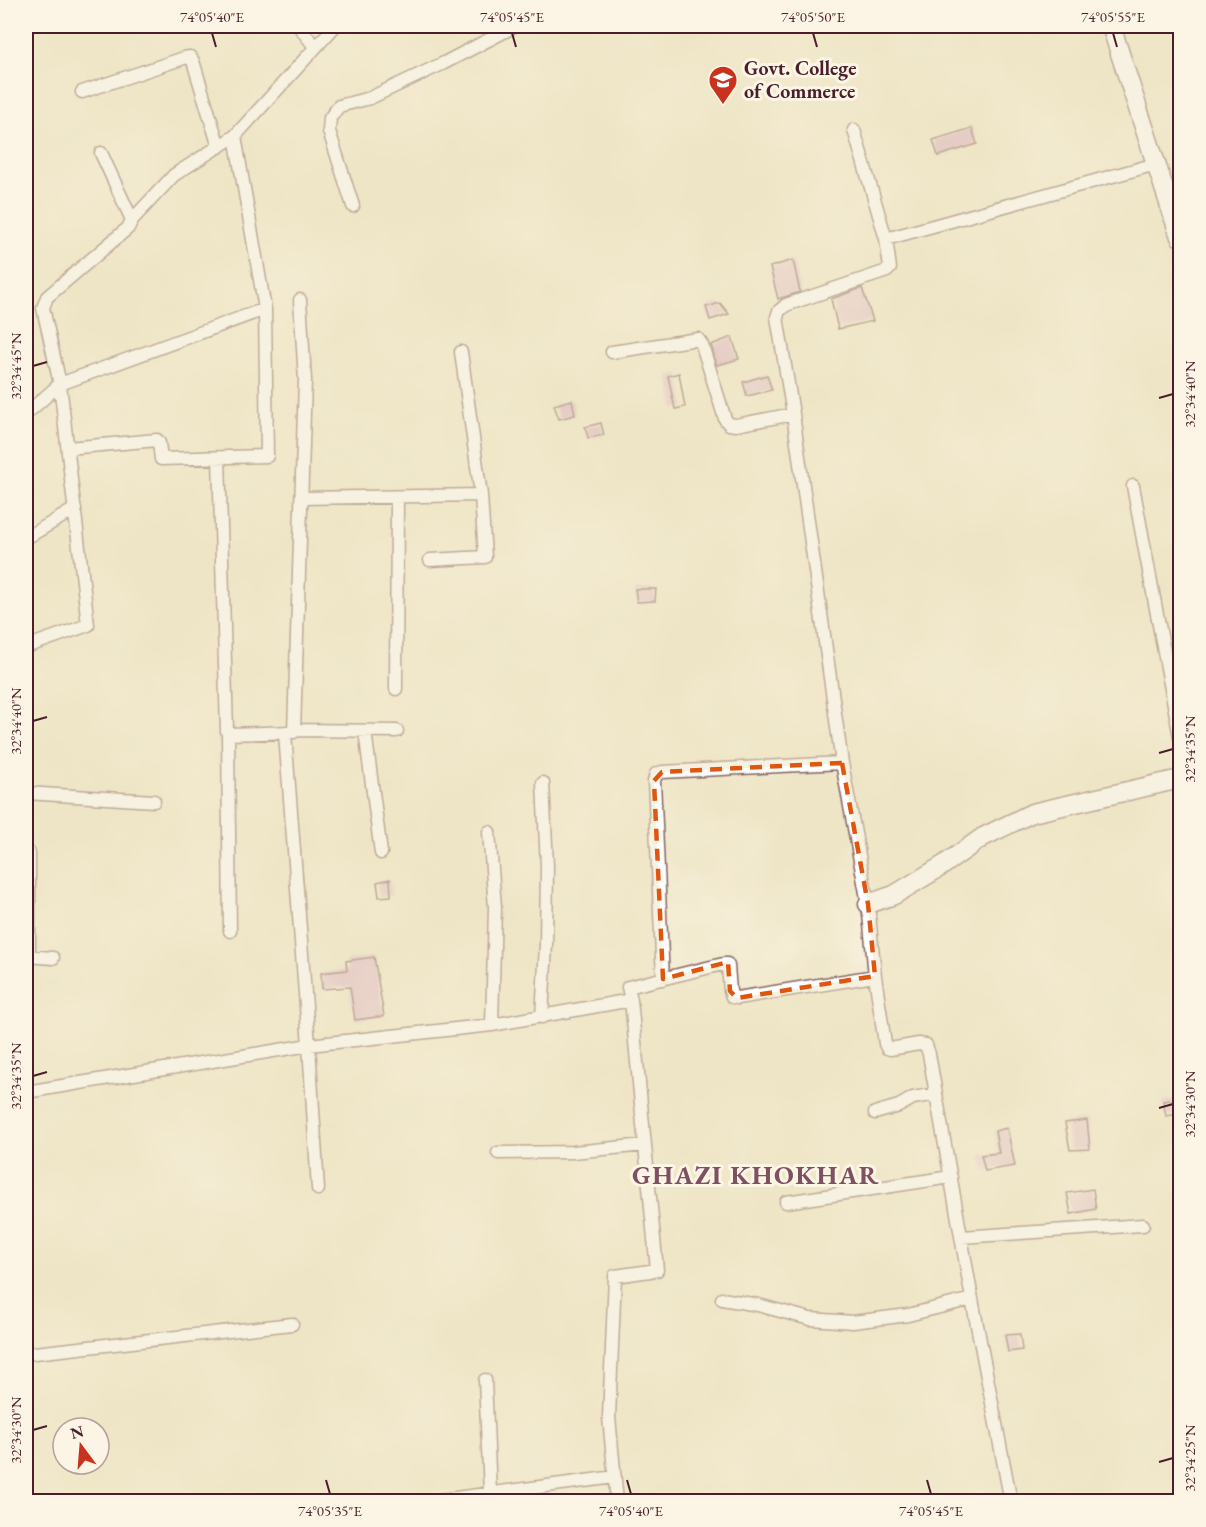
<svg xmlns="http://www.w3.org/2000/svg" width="1206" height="1527" font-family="'EB Garamond',serif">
  <rect width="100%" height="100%" fill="#fcf5e5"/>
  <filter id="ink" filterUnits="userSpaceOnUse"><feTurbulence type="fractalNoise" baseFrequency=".0167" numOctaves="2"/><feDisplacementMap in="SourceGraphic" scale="12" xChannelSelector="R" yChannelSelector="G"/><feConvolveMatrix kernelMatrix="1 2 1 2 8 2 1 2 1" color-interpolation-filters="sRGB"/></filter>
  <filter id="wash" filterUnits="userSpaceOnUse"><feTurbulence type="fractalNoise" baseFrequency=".008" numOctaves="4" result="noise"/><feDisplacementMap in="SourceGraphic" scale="24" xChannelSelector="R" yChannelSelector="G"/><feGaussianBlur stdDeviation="1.35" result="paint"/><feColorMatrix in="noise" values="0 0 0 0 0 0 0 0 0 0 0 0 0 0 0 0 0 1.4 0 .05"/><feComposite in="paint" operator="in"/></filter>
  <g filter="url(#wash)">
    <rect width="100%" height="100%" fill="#eee5c6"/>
    <g id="blocks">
      <path fill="#dcadc5" d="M972,128l5,16 -39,12 -5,-16z
        M793,260l7,32 -22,7 -8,-32z
        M862,288l11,33 -35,8 -7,-30z
        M720,303l9,11 -19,6 -4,-13z
        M732,337l7,22 -22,6 -6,-20z
        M679,373l6,34 -10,2 -7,-33z
        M767,375l5,15 -25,6 -4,-14z
        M572,400l3,15 -16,4 -5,-14z
        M601,423l3,12 -16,3 -3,-11z
        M635,589h21l-1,12 -18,1z
        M390,879l1,17 -12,1 -2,-15z
        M374,957l10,59 -29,4 -5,-33 -28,2 -1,-16 26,-3 -1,-9z
        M1180,1099v15l-14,2 -3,-15z
        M1087,1120l3,29 -20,1 -5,-27z
        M1007,1128l8,38 -30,5 -4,-16 18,-2 -4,-22z
        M1093,1189l3,20 -25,5 -4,-21z
        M1020,1334l2,16 -14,2 -3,-17z"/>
    </g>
  </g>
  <g filter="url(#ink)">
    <use href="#blocks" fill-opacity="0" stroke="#836461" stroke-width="1.5"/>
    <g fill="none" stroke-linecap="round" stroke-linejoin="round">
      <g stroke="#836461" stroke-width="15">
        <path id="street" d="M299,26l16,21
          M82,92l102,-34 6,-1 3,4 26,86
          M854,130l32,109 4,29 -3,3 -101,34 -7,6 -2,6 16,97 49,349 26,141 7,72 10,68 2,4 3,1 29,-5 7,1 3,9 43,245 39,203
          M101,153l31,67
          M353,206l-24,-75 1,-13 9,-12 31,-8 74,-35 71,-37
          M886,239l270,-75
          M612,352l86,-13 4,6 23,74 4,5 7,1 57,-11
          M26,414l34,-30 -17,-76 4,-11 81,-69 4,-8 42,-45 61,-39 100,-110
          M68,448l89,-8 2,3 2,16 106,-3 -2,-147 -30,-173
          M219,458l8,273 1,3 2,197
          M1133,486l47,251
          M302,498l179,-3
          M26,538l49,-29
          M430,560l55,-3 -4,-62 -20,-143
          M26,647l62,-22 -28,-241 205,-75
          M396,689l1,-192
          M294,730l103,1
          M365,731l16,122
          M228,734l66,-2 11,-352 -5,-80
          M285,734l24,311 9,144
          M26,793l128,8
          M489,832l6,75 -3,118
          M29,853v103
          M26,956l27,2
          M663,979l-9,-198 2,-7 6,-2 180,-9
          M542,1017l4,-72 1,-79 -4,-83
          M26,1092l283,-47 183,-20 139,-25 -3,-13 95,-23h4l1,2 2,25 2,6 5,1 138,-22
          M875,1113l24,-7 14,-8 23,-4
          M498,1153l75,-1 72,-7
          M786,1202l165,-25
          M961,1237l182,-12
          M722,1299l36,6 52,14 43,3 55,-7 64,-16
          M26,1354l266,-30
          M485,1380l5,113
          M425,1502l190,-25
          M617,1502l-8,-85 6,-141 42,-6 -26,-270"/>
      </g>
      <g stroke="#836461" stroke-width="21">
        <path id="secondary" d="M1111,26l69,211
          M868,904l26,-9 48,-29 41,-29 49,-24 148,-34"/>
      </g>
      <use href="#street" stroke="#fff" stroke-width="12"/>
      <use href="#secondary" stroke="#fff" stroke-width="18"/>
    </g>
  </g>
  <path d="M0 0H1206V1527H0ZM842,763l26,141 7,72 -138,22 -7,-7 -2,-29 -65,17 -9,-198 8,-9z" fill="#eee5c6" fill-opacity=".55" fill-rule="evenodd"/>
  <path fill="none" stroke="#e0560e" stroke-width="4.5" stroke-dasharray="12 8" stroke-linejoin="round" d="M842,763l26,141 7,72 -138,22 -7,-7 -2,-29 -65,17 -9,-198 8,-9z"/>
  <path fill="none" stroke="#4a1f2b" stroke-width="2" d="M212,33l4,14M512,33l4,14M813,33l4,14M1113,33l4,14M33,366l14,-4M1159,398l14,-4M33,721l14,-4M1159,753l14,-4M33,1076l14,-4M1159,1108l14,-4M33,1430l14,-4M1159,1462l14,-4M326,1480l4,14M627,1480l4,14M927,1480l4,14"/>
  <defs>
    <g id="university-pin" transform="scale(1.5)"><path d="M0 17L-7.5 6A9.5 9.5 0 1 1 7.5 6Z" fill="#c8321e" stroke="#fcf5e5"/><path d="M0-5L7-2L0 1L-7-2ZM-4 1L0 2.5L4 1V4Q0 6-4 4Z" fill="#fff"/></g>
  </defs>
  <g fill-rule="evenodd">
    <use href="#university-pin" x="723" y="80"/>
  </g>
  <g text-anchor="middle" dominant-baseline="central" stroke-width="6" stroke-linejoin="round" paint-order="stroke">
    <g font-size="20" font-weight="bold" fill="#4a1f2b" stroke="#fcf5e5" text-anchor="start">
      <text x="744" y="68">Govt. College<tspan x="744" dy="23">of Commerce</tspan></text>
    </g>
    <g font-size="26" font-weight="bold" letter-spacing="1.5" fill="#7d5161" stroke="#fcf5e5">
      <text x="756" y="1175">GHAZI KHOKHAR</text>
    </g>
  </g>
  <rect width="1206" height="1527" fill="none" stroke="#fcf5e5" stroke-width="66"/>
  <g transform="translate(81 1446) rotate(344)"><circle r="28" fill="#fcf5e5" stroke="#b59f9b" stroke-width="1.5"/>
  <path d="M0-4.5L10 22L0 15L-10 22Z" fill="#c8321e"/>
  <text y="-9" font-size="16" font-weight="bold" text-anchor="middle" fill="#4a1f2b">N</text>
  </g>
  <rect x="33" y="33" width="1140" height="1461" fill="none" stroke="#4a1f2b" stroke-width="2"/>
  <g font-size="15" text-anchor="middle" fill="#4a1f2b">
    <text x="212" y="22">74°05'40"E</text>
    <text x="512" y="22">74°05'45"E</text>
    <text x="813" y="22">74°05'50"E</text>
    <text x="1113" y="22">74°05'55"E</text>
    <text transform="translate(16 366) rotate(-90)" y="5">32°34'45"N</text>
    <text transform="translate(1190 394) rotate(-90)" y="5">32°34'40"N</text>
    <text transform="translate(16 721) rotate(-90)" y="5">32°34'40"N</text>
    <text transform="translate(1190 749) rotate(-90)" y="5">32°34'35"N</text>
    <text transform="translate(16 1076) rotate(-90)" y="5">32°34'35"N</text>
    <text transform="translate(1190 1104) rotate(-90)" y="5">32°34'30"N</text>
    <text transform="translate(16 1430) rotate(-90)" y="5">32°34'30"N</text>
    <text transform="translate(1190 1458) rotate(-90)" y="5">32°34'25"N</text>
    <text x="330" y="1516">74°05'35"E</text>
    <text x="631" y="1516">74°05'40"E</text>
    <text x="931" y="1516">74°05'45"E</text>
  </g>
</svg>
